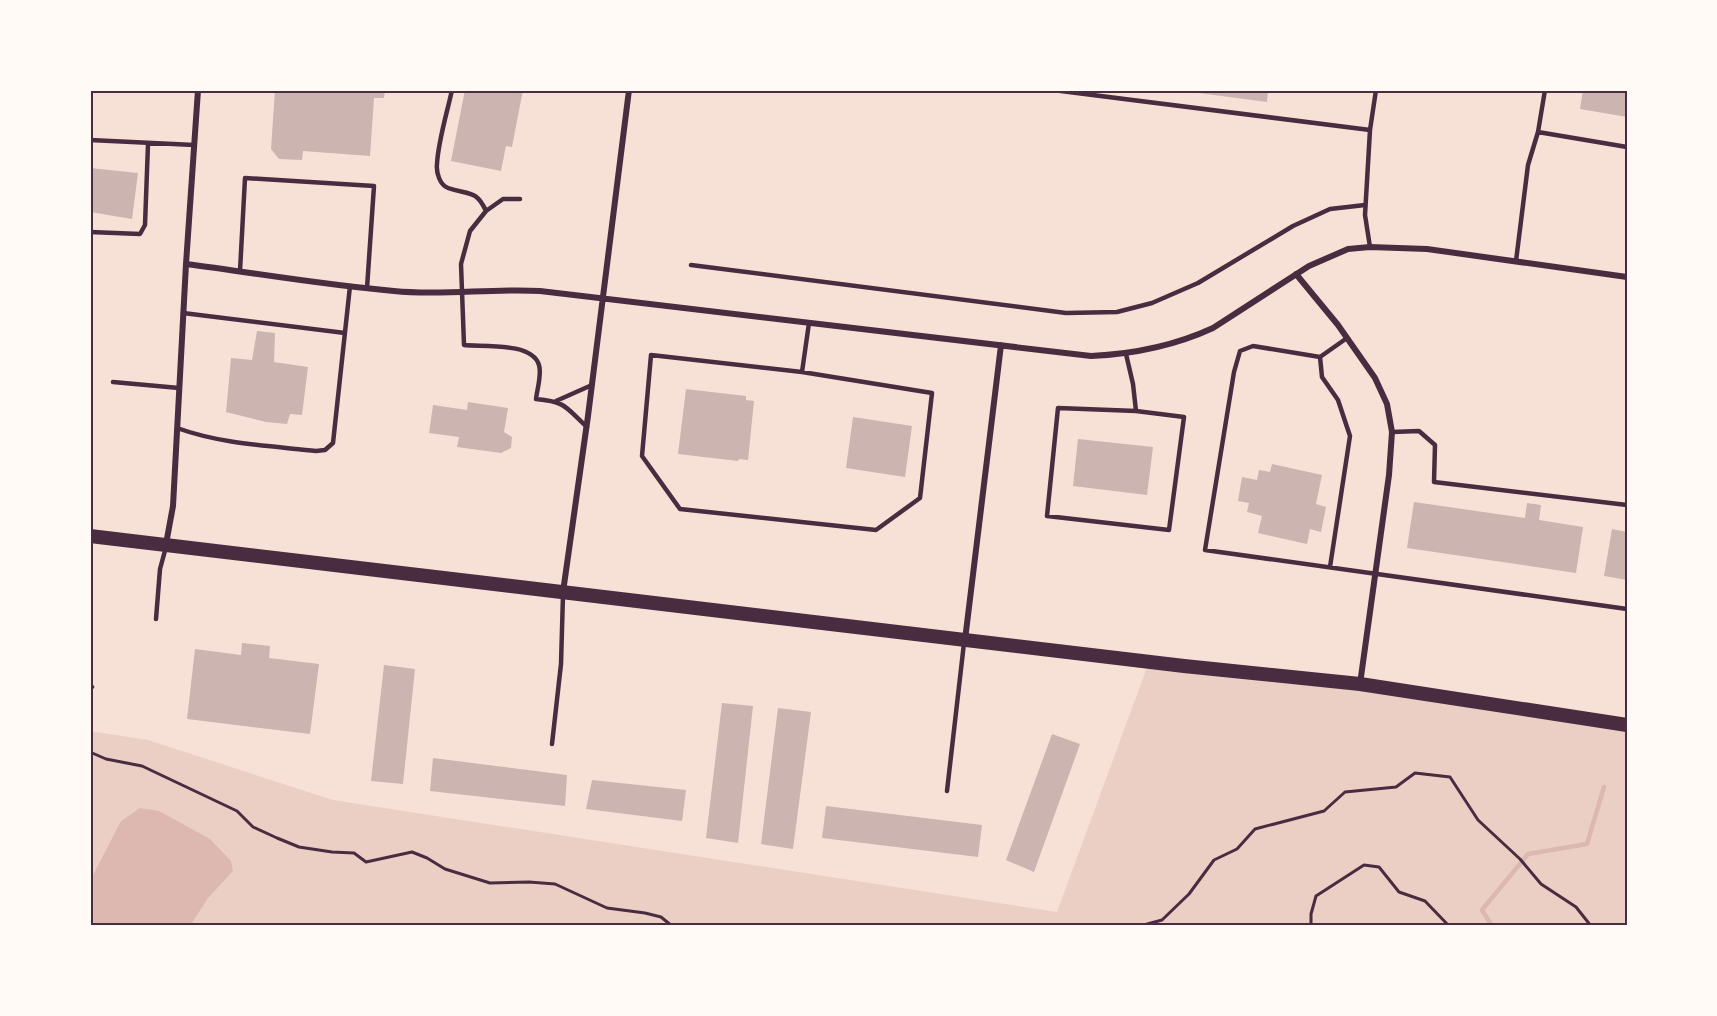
<svg xmlns="http://www.w3.org/2000/svg" width="1717" height="1016" font-family="Inter,sans-serif">
  <rect width="100%" height="100%" fill="#f7e1d7"/>
  <path fill="#ebcfc5" d="M1149,662l478,63v201h-1537v-195l58,9 185,60 724,112z"/>
  <path fill="#dcb8b0" d="M140,808l19,3 51,28 21,22 2,10 -25,27 -18,28h-100v-45l31,-60z"/>
  <g fill="none" stroke-linecap="round" stroke-linejoin="round">
    <path stroke="#dcb8b0" stroke-width="4.5" d="M1492,926l-10,-16 46,-56 59,-10 17,-57"/>
  </g>
  <path fill="#ccb4b1" d="M275,90h110l-1,8h-10l-4,58 -67,-5 -1,9 -23,-1 -8,-10z
    M465,90h58l-11,57 -6,-1 -5,25 -50,-10z
    M1176,90h92l-1,12z
    M1583,90h44v27l-47,-8z
    M90,168l48,5 -6,46 -42,-7z
    M257,331l18,2 -1,29 34,5 -6,48 -12,-1 -3,10 -21,-2 -40,-10 5,-54 21,2z
    M686,389l60,7v4l8,1 -6,59 -9,-1 -1,2 -60,-7z
    M468,402l40,6 -4,24 8,5 -1,11 -10,5 -44,-6 2,-10 -30,-4 4,-28 34,5z
    M853,417l59,9 -7,51 -59,-9z
    M1078,439l75,8 -6,48 -74,-9z
    M1272,464l50,11 -6,29 10,3 -5,25 -11,-3 -3,15 -49,-11 4,-17 -15,-4 2,-9 -11,-2 4,-24 15,3 2,-10 11,2z
    M1414,502l111,16 2,-15 14,2 -2,15 44,7 -7,46 -169,-25z
    M1612,529l15,3v48l-23,-4z
    M242,643l28,3 -1,12 50,6 -9,70 -123,-15 8,-70 46,6z
    M384,665l31,4 -12,115 -32,-3z
    M722,703l31,3 -15,137 -32,-5z
    M778,708l33,4 -18,137 -32,-5z
    M1052,734l28,10 -46,128 -28,-12z
    M433,758l134,17 -2,31 -135,-15z
    M592,780l94,10 -4,31 -96,-12z
    M826,806l156,19 -4,32 -156,-19z"/>
  <g fill="none" stroke-linecap="round" stroke-linejoin="round">
    <path stroke="#4a2c40" stroke-width="3" d="M90,752l16,7 36,7 95,45 16,16 24,11 22,9 33,5 22,1 12,9 46,-10 15,6 18,11 45,14 39,-1 26,2 52,24 38,5 16,4 11,9
      M1140,926l22,-6 27,-26 25,-34 23,-11 18,-20 69,-18 21,-19 51,-5 19,-14 35,4 28,43 42,39 21,25 35,23 15,19
      M1311,926v-12l5,-18 48,-31 15,2 20,25 26,9 24,25"/>
    <path stroke="#4a2c40" stroke-width="4.5" d="M452,90c-5,23 -14,52 -15,74 -1,9 3,21 11,24 20,7 28,1 38,23
      M1053,90l317,40
      M1538,132l89,15
      M90,140l104,5
      M520,199h-17l-17,12 -16,20 -9,33 3,81c20,2 68,-3 75,20 3,9 -2,25 -3,34 31,3 29,8 51,28
      M90,232l50,2 5,-9 3,-81
      M1370,247l-5,-32 5,-85 6,-40
      M1516,261l12,-96 10,-33 7,-42
      M691,265l375,48 51,-1 35,-9 46,-20 95,-57 37,-17 35,-4
      M240,271l5,-93 129,8 -7,102
      M183,313l162,20
      M1126,354l7,30 3,27
      M651,355l151,17 130,21 -12,105 -44,32 -196,-21 -38,-53z
      M1320,357l27,-19
      M802,372l7,-49
      M113,382l66,6
      M556,401l36,-16
      M1058,408l78,3 48,6 -15,113 -122,-14z
      M177,428c44,16 93,18 139,23l9,-1 8,-7 17,-157
      M1392,432l27,-1 16,14 -1,37 193,23
      M1330,567l20,-131 -12,-36 -16,-23 -2,-20 -67,-11 -13,5 -6,21 -29,178 422,59
      M156,619l4,-50 6,-22
      M90,685l2,2
      M552,744l9,-80 2,-69
      M947,791l17,-148"/>
    <path stroke="#4a2c40" stroke-width="6" d="M186,264c69,9 138,21 208,27 48,5 97,-3 146,0l551,65c43,-2 83,-10 122,-28l96,-62 39,-17 22,-2 57,2 200,28
      M1296,274l42,51 37,53 12,26 5,28 -3,43 -29,209
      M166,544l7,-38 13,-242 12,-174
      M563,592l25,-176 41,-326
      M965,640l36,-295"/>
    <path stroke="#4a2c40" stroke-width="14" d="M90,536l1094,130 176,18 267,41"/>
  </g>
  <rect width="1717" height="1016" fill="none" stroke="#fffaf5" stroke-width="183"/>
  <rect x="92" y="92" width="1534" height="832" fill="none" stroke="#4a2c40" stroke-width="2"/>
</svg>
